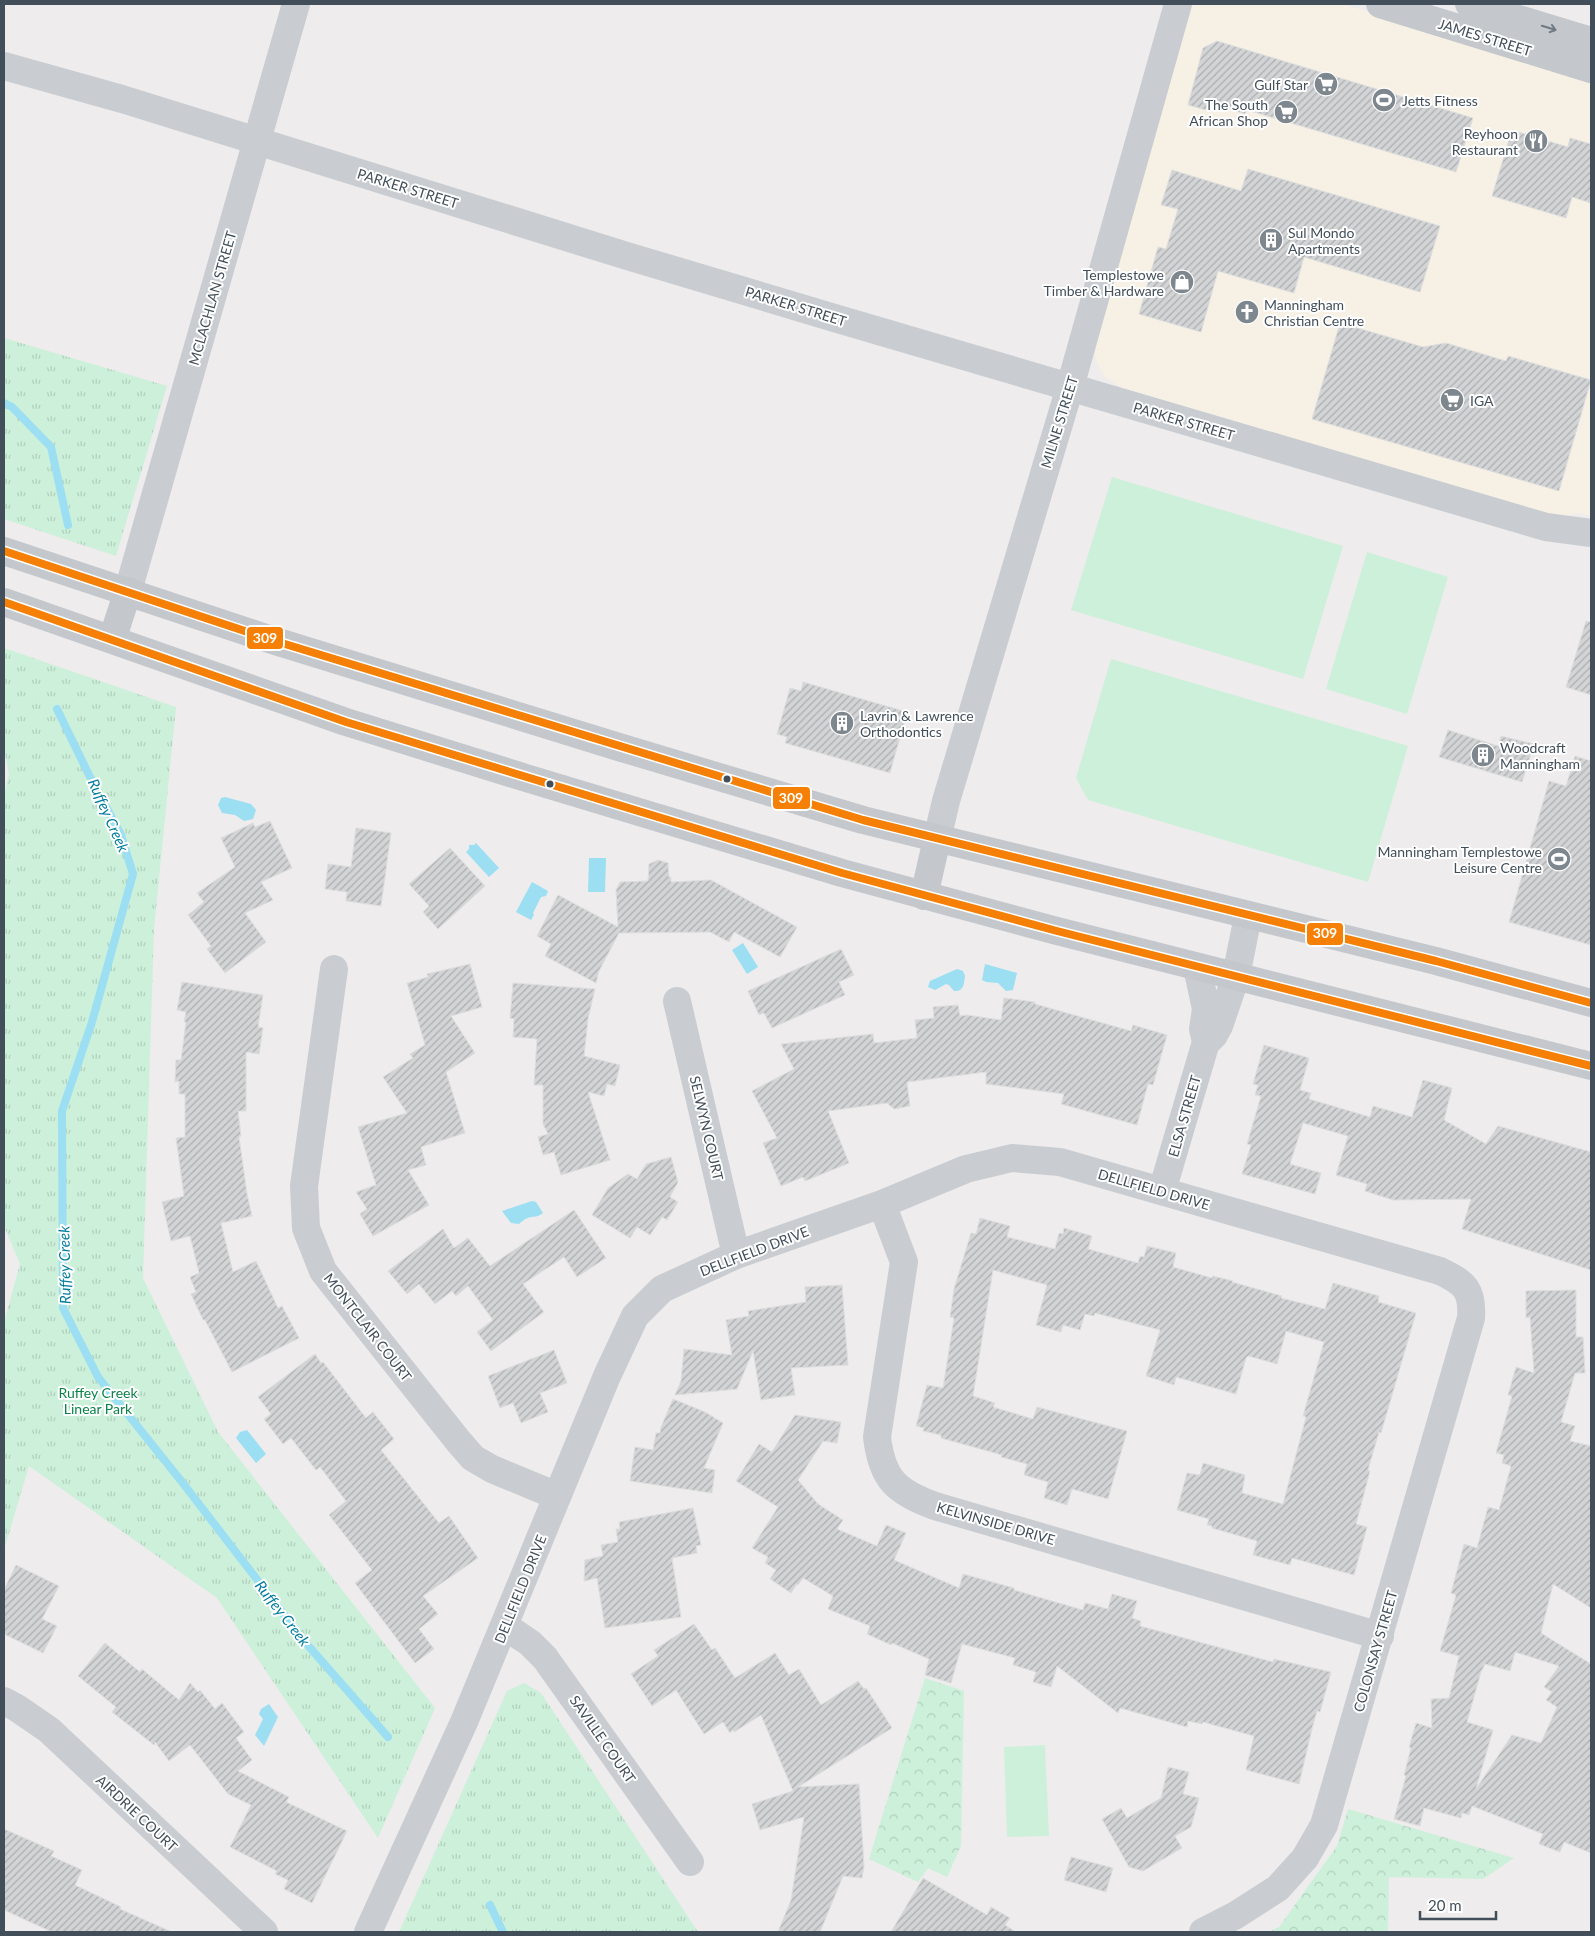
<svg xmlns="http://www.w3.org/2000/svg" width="1595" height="1936" font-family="Lato,sans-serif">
  <defs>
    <pattern id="forest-crowns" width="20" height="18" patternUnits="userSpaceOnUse" patternTransform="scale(1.25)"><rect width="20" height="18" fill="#cdf0da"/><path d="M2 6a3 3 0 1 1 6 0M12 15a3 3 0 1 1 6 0" fill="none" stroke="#b1d0bd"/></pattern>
    <pattern id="park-tufts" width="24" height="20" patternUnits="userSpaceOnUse" patternTransform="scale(1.25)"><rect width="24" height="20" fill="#cdf0da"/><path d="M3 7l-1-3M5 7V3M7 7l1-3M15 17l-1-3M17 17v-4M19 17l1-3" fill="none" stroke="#b1d0bd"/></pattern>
    <pattern id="building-hatch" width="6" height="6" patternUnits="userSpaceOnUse" patternTransform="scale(1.25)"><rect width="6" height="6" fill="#d3d4d5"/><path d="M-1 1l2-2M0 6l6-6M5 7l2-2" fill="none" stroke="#adaeb0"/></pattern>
  </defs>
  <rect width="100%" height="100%" fill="#eeecec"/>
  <path fill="#f7f1e5" d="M1192,4h151l248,75v437l-11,-3 -23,4 -437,-130 -15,-10 -8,-15 -2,-8 2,-19z"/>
  <path fill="url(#forest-crowns)" d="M925,1678l39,13 -3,155 -14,31 -19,-9 -10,14 -49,-23z
    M1348,1809l166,49 -31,21 -94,-2 -1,55h-119l10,-5 58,-81z"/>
  <path fill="url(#park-tufts)" d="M4,338l163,48 -51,170 -112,-37z
    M4,648l172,59 -22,222 -11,349 75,154 217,276 -57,130 -161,-240 -188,-132 -25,84v-228l16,-58 -16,-38v-432l5,-20 -5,-26z
    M524,1683l17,10 157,239h-299l108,-241z"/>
  <path fill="#cdf0da" d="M1112,477l231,69 -40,133 -232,-69z
    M1367,552l81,25 -41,137 -81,-25z
    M1111,659l297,87 -40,136 -280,-82 -12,-22z
    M1045,1745l4,91 -42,1 -3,-90z"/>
  <path fill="#9cdff3" d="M225,797l26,7 5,6 -3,9 -9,2 -9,-6 -13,-2 -4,-8 3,-7z
    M476,843l23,25 -10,9 -23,-25 3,-3v-4h5z
    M589,858h17l-1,34h-17z
    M532,882l16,9 -2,5 -5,1 -8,16 1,2 -3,5 -15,-8z
    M743,943l15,24 -11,7 -15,-24z
    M985,964l32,9 -4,17 -7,1 -8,-8 -12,-1 -4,-2z
    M957,969l6,2 2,5c-1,7 -1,16 -11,15l-5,-6 -3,-1 -11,6 -7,-3 2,-6z
    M532,1201l4,1 7,11c-9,7 -13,0 -24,11l-8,-1 -9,-12z
    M247,1430l19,24 -10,9 -20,-25 4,-6z
    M269,1704l9,13 -14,29 -9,-11 8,-16 -4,-5 2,-5z"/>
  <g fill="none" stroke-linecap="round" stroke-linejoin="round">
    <path stroke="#9cdff3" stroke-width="8" d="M4,403l8,4 39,40 17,78
      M57,709l32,66 32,60 12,39 -41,148 -30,89 1,197 35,69 84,105 123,160 83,95
      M490,1905l13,27"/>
  </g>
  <path fill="url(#building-hatch)" stroke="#dededf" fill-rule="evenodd" d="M1217,41l256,77 -17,54 -209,-62 -2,4 -36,-11 -3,7 -18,-5 15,-57z
    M1512,130l56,17 2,-9 21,6v59l-19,-6 -6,21 -74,-22z
    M1248,169l192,57 -20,66 -116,-35 -10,36 -76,-22 -17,61 -62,-18 19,-67 8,2 12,-40 -17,-4 11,-35 69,21z
    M1340,323l83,24 23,-4 60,18 2,-5 83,24 -32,111 -247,-72z
    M1586,621l5,1v73l-25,-8z
    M803,682l104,30 -17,61 -105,-30 2,-6 -10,-3 13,-46 11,3z
    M1448,730l50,16 3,-10 33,8 -12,38 -83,-25z
    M1575,756l16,5v184l-82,-23 40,-141 17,5z
    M270,821l22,47 -31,14 12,18 -28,13 21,29 -41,31 -18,-24 4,-3 -23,-31 16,-13 -7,-9 38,-26 -14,-29 32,-15 2,4z
    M356,828l35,5 -10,73 -35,-5 1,-9 -22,-3 3,-25 23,3z
    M450,848l35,38 -47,43 -15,-17 6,-6 -20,-22z
    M658,860l10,3 1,14h2v5l40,-2 86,47 -17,30 -46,-25 -5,10 -19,-10 -91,1 -20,38 -3,12 -51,-27 6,-12 -14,-8 21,-41 60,32 -2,-37 4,-8 28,-1 1,-17z
    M841,949l13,26 -15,7 6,13 -73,33 -8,-15 -5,2 -11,-24z
    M470,964l12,43 -31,9 24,37 -29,19 19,61 -44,14 5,18 -18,5 21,35 -56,31 -13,-22 7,-5 -11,-17 20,-7 -18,-58 49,-14 -24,-36 30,-19 -3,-4 15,-9 -18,-62 21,-6 -1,-3z
    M182,982l81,13 -5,32 5,1 -4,26 -13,-2v59h-8l3,25 -2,1 8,57 5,22 -31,7 12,49 23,-11 22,47 4,-2 17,32 -67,34 -27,-52h-2l-12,-26 5,-2 -6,-15 9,-4 -9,-37 -19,5 -9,-39 22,-6 -8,-58 9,-1v-43h-6v-13l-4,1 1,-22h5l5,-38h-2l2,-10 -9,-2z
    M513,983l82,6 -7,30 -4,37 36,9 -5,21 -8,-2 -3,12 -16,-4 22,68 -49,15 -7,-23 -11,3 -5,-18 10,-3 -5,-10v-39h-9l3,-46 -24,-2 1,-18 -4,-1z
    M1004,998l31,4v2l96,27 2,-6 34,10 -14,50 -5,-1 -11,41 -76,-21 3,-10 -78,-10v-12l-79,10 3,24 -16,3 -7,-6 -59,8 21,52 -44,18 -2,-4 -22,9 -18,-43 14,-5 -25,-47 42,-22 -13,-25 92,-10 1,9 43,-5 -2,-18 19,-2 -1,-11 25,-2 2,11 7,-1 34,5z
    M1264,1045l45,13 -9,32 11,3 -2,6 61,18 3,-11 39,11 11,-37 29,8 -8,32 42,24 12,-18 93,26v118l-129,-41 9,-30 -78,1 -28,-9 2,-7 -31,-9 12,-39 -45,-13 -13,41 31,9 -6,21 -73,-20 9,-29 -4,-1 14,-48 -6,-1 3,-10 -5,-1z
    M671,1157l7,25 -8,15 8,5 -11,18 -5,-3 -12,18 -13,-8 -7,11 -38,-23 16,-27 20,-14 9,5 9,-15z
    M574,1210l32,48 -29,19 -13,-20 -41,27 21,28 -53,39 -14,-19 16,-12 -25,-34 -12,10 -4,-5 -17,13 -16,-20 -12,10 -19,-23 55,-42 11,19 14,-10 22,28z
    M980,1218l30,8 -3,11 48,12 4,-16 4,1 1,-6 28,8 -4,13 50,14 2,-7 4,1 3,-11 29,7 -3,14 39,11 1,-2 20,5 -1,1 50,14 -1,2 44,11 8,-26 46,13 -1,6 38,11 -35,120 -2,-1 -11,38 2,1 -14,53 11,3 -13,48 -62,-17 -2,7 -37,-10 4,-14 -45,-13v-2l-5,-1 2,-6 -32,-9 10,-37 13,2 3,-12 42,12 -3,18 41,11 23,-87 -3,-1 21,-74 -38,-11 -9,33 -29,-8 -2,2 -10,36 -60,-17 -2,8 -28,-9 14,-46 -65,-17 -1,3 -9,-2 -5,16 -17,-5 -2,7 -25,-7 11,-40 -54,-15 -20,126 22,7 -2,4 40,12 4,-12 90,24 -19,68 -36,-10 -5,16 -23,-7 4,-16 -24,-7 3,-11 -26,-7 1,-2 -61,-17v-3l-18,-4 1,-3 -8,-2 11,-41 16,3 11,-70 -4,-1 4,-28 17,-56 5,1z
    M842,1285l6,80 -57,3 4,27 -34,5 -8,-49 -16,38 -62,6 6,-14 3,-32 48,6 -6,-35 23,-4 -1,-5 58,-9 -1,-15z
    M1576,1290v47h7l2,36h-10l-14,49 14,4 -5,15 21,5v162l-38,-24 -12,49 50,31v189l-27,-11 -4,10 -21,-8 4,-10 -71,-28 -3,9 -7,-2 -1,5 -37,-10 -4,18 -26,-7 12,-43 -2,-1 7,-27 -2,-1 7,-24 16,5 -1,-29 18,-1 10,-42 -19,-5 16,-56 -5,-2 13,-49 13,4 11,-41 11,3 12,-44 -9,-3 2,-8 -8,-2 16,-57 -4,-1 8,-28 18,6 -4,-56 -4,1v-27zM1515,1652l44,14 -15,21 8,5 -6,8 11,7 -16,36 -29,-8 -36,54 17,-59 -26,-8 14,-50 4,-8 25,7z
    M554,1350l13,33 -27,10 8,19 -27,11 -8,-20 -13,5 -12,-32z
    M315,1354l6,9 2,-1 43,56 7,-6 21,27 -13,11 58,73 10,-7 29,42 -55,38 15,18 -19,15 15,20 -19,14 -60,-80 17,-13 -43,-55 17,-14 -26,-34 -4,3 -25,-32 -8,6 -19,-25 7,-5 -13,-17z
    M673,1399l32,13 18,11 -19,45 11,2 -3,23 -82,-12 5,-34 18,3 3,-17h4l1,-6z
    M795,1415l46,7 -4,21 -14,-2 -25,39 20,24 25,16 -6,9 40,17 9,-21 20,8 -12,27 65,28 4,-14 51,14v2l69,20 2,-7 23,6 4,-15 25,7 -5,17 9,3 -1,5 133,36 1,-3 57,13 -11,40 -3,-1 -4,14 -14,59 -53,-14 8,-34 -51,-14 -1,2 -14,-3 -1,6 -67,-19 -2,5 -61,-47 -6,21 -18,-5 3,-10 -23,-7 2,-7 -53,-14 -11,39 -26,-8 4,-16 -37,-16 -1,2 -24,-11 3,-8 -42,-17 5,-13 -30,-18 -5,7 -1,-1 -6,9 -21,-14 6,-9 -11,-7 3,-6 -16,-9 26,-41 -42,-26 23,-37 13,8z
    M693,1508l8,37 -5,1 1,7 -25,5 9,59 -76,11 -8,-50 -13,3 1,-21 18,-4 -2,-11 17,-3 -2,-13h4l-1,-7z
    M16,1565l43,21 -17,33 15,7 -14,27 -39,-19v-44z
    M694,1624l18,26 3,-2 20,30 40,-25 14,22 10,-6 22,36 37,-24 6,8 2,-1 26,40 -94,59 61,-3 5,82 -2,12 -19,-2 -23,56h-42l13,-32 13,-83 -44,13 -8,-26 41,-13 -32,-76 -27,17 -1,-2 -3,3 -7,-11 -19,12 -28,-44 -24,16 -21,-32 27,-18 -4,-6z
    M105,1643l35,29 2,-3 37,31 11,-17 8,9 2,-2 15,19 7,-6 22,29 -8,6 16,22 -14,11 51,26 -3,5 61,29 -35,72 -28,-14 4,-9 -13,-6 2,-3 -47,-24 21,-42 -23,-11 -38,-49 -21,16 -14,-19 -1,3 -42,-33 4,-5 -38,-31z
    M1168,1767l21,5 -6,22 16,4 -8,29 -16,9 7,12 -39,23 -14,-4 -27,-48 19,-11 6,10 34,-20z
    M4,1829l50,22 -3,5 31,14 -7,15 46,22 -1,2 52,23h-120l-48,-22z
    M1071,1857l42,11 -7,24 -42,-12z
    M923,1878l64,37 4,-8 19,11 -5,7 11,7h-125z"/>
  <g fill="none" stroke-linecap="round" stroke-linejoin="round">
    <path stroke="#c9cdd1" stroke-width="28" d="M4,66l118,33 505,157 204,61 715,210 45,6
      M128,591l168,-587
      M937,839l9,-38 124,-414 108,-383
      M334,969l-30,217 2,42 17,43 136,171 14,16 19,11 65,27
      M677,1001l59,254
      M1209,1040l5,-5 5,-9 17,-50 12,-60
      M1162,1191l44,-149 -3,-13 3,-20 -9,-42
      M882,1204l22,58 -27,175c5,42 19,55 58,69l445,130
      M505,1626l25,17 15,15 145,204
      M4,1701l13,7 32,22 215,202
      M368,1932l96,-210 143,-346 28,-60 27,-27 74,-34 146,-51 84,-35 46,-11 48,4 380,109c25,12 33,19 31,47l-147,507 -19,33 -27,30 -42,27 -33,17"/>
    <path stroke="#c4c8cd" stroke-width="28" d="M1380,4l211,65
      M1469,4l122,37
      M4,551l271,90 347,107 241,72 573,141 155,42
      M4,602l342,120 180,56 316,95 215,58 534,135
      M112,640l16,-49
      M924,896l13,-57"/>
    <g stroke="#fff" stroke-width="11">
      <path id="bus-1" d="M4,551l271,90 588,179 573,141 155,42
        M4,602l342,120 496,151 215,58 534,135"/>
    </g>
    <use href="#bus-1" stroke="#f67f05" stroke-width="8"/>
  </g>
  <defs><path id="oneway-shaft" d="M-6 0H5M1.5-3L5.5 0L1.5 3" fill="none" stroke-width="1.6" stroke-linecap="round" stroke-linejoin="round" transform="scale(1.25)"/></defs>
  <use stroke="#707983" href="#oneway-shaft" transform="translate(1549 28) rotate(17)"/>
  <defs>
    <g id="supermarket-disc" transform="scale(1.25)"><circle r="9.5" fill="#7e868e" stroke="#fff"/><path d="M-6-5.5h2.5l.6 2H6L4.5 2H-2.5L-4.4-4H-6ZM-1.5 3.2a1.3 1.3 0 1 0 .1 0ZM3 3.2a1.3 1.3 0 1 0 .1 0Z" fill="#fff"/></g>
    <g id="stadium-disc" transform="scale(1.25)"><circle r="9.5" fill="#7e868e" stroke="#fff"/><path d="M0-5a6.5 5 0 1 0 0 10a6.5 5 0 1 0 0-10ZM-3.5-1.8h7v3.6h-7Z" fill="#fff"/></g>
    <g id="restaurant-disc" transform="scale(1.25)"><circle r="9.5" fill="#7e868e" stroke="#fff"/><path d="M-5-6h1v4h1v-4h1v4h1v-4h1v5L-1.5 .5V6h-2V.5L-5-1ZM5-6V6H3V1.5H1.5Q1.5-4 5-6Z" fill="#fff"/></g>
    <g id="building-disc" transform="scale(1.25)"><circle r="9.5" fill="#7e868e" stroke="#fff"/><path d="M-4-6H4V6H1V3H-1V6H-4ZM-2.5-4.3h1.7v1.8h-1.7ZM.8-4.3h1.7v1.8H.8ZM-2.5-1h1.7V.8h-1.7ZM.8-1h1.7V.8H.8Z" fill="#fff"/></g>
    <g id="shop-disc" transform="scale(1.25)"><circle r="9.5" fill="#7e868e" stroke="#fff"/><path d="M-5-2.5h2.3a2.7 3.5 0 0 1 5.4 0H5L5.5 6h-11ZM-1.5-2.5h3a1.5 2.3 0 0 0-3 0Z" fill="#fff"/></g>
    <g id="church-disc" transform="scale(1.25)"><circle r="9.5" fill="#7e868e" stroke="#fff"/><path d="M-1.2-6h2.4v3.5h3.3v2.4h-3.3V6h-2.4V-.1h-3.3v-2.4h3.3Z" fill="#fff"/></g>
  </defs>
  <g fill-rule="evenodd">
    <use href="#supermarket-disc" x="1326" y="84"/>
    <use href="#stadium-disc" x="1384" y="100"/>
    <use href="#supermarket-disc" x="1286" y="112"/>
    <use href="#restaurant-disc" x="1536" y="141"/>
    <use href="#building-disc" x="1271" y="240"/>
    <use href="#shop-disc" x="1182" y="282"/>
    <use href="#church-disc" x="1247" y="312"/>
    <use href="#supermarket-disc" x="1452" y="400"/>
    <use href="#building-disc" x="842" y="723"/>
    <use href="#building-disc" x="1483" y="755"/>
    <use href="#stadium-disc" x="1559" y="859"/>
  </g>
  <g fill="#424f5b" stroke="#fff" stroke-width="2">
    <circle cx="727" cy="779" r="4.5"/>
    <circle cx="550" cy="784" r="4.5"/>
  </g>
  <g text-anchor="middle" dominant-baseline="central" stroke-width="4" stroke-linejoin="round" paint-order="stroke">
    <g font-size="14" fill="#424f5b" stroke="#fff">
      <text transform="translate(1485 37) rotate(17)">JAMES STREET</text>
      <text transform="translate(408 188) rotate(17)">PARKER STREET</text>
      <text transform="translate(212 298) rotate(-74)">MCLACHLAN STREET</text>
      <text transform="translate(796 306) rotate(17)">PARKER STREET</text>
      <text transform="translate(1184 421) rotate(16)">PARKER STREET</text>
      <text transform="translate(1059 422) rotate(-73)">MILNE STREET</text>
      <text transform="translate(1184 1116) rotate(-74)">ELSA STREET</text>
      <text transform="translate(707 1128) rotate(77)">SELWYN COURT</text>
      <text transform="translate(1154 1189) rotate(16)">DELLFIELD DRIVE</text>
      <text transform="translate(754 1251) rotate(-21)">DELLFIELD DRIVE</text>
      <text transform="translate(368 1327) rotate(52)">MONTCLAIR COURT</text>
      <text transform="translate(996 1523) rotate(16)">KELVINSIDE DRIVE</text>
      <text transform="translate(520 1589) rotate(-68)">DELLFIELD DRIVE</text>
      <text transform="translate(1375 1651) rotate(-74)">COLONSAY STREET</text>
      <text transform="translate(603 1739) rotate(55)">SAVILLE COURT</text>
      <text transform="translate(137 1813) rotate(43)">AIRDRIE COURT</text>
    </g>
    <g font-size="14" fill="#424f5b" stroke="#fff" text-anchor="start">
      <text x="1308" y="84" text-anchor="end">Gulf Star</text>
      <text x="1402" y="100">Jetts Fitness</text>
      <text x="1268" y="104" text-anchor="end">The South<tspan x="1268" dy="16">African Shop</tspan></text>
      <text x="1518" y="133" text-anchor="end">Reyhoon<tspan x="1518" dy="16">Restaurant</tspan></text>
      <text x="1288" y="232">Sul Mondo<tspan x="1288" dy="16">Apartments</tspan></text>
      <text x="1164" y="274" text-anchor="end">Templestowe<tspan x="1164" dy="16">Timber &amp; Hardware</tspan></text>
      <text x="1264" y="304">Manningham<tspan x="1264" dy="16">Christian Centre</tspan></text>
      <text x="1470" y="400">IGA</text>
      <text x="860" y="715">Lavrin &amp; Lawrence<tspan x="860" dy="16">Orthodontics</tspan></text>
      <text x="1500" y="747">Woodcraft<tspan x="1500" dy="16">Manningham</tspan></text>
      <text x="1542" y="851" text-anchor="end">Manningham Templestowe<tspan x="1542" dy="16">Leisure Centre</tspan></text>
    </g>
    <g font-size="14" fill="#0b8349" stroke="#fff">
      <text x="98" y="1392">Ruffey Creek<tspan x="98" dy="16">Linear Park</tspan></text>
    </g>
    <g font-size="15" font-style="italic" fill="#027c9f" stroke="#fff">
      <text transform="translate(109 815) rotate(66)">Ruffey Creek</text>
      <text transform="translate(64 1265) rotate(-91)">Ruffey Creek</text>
      <text transform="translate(283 1613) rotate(52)">Ruffey Creek</text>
    </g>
  </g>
  <g stroke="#fff" stroke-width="2">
    <rect x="246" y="626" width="38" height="24" rx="5" fill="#f67f05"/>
    <rect x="772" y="786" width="39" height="24" rx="5" fill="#f67f05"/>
    <rect x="1306" y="922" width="38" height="24" rx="5" fill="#f67f05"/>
  </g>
  <g font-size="14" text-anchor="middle" font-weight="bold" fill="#fff">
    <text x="265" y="643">309</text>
    <text x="791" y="803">309</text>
    <text x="1325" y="938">309</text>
  </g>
  <rect width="1595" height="1936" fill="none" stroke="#424f5b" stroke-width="10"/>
  <path d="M1420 1911v8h76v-8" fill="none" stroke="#424f5b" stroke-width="2.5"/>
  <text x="1428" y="1911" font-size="15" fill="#424f5b" stroke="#ffffff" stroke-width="4" paint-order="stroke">20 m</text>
</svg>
